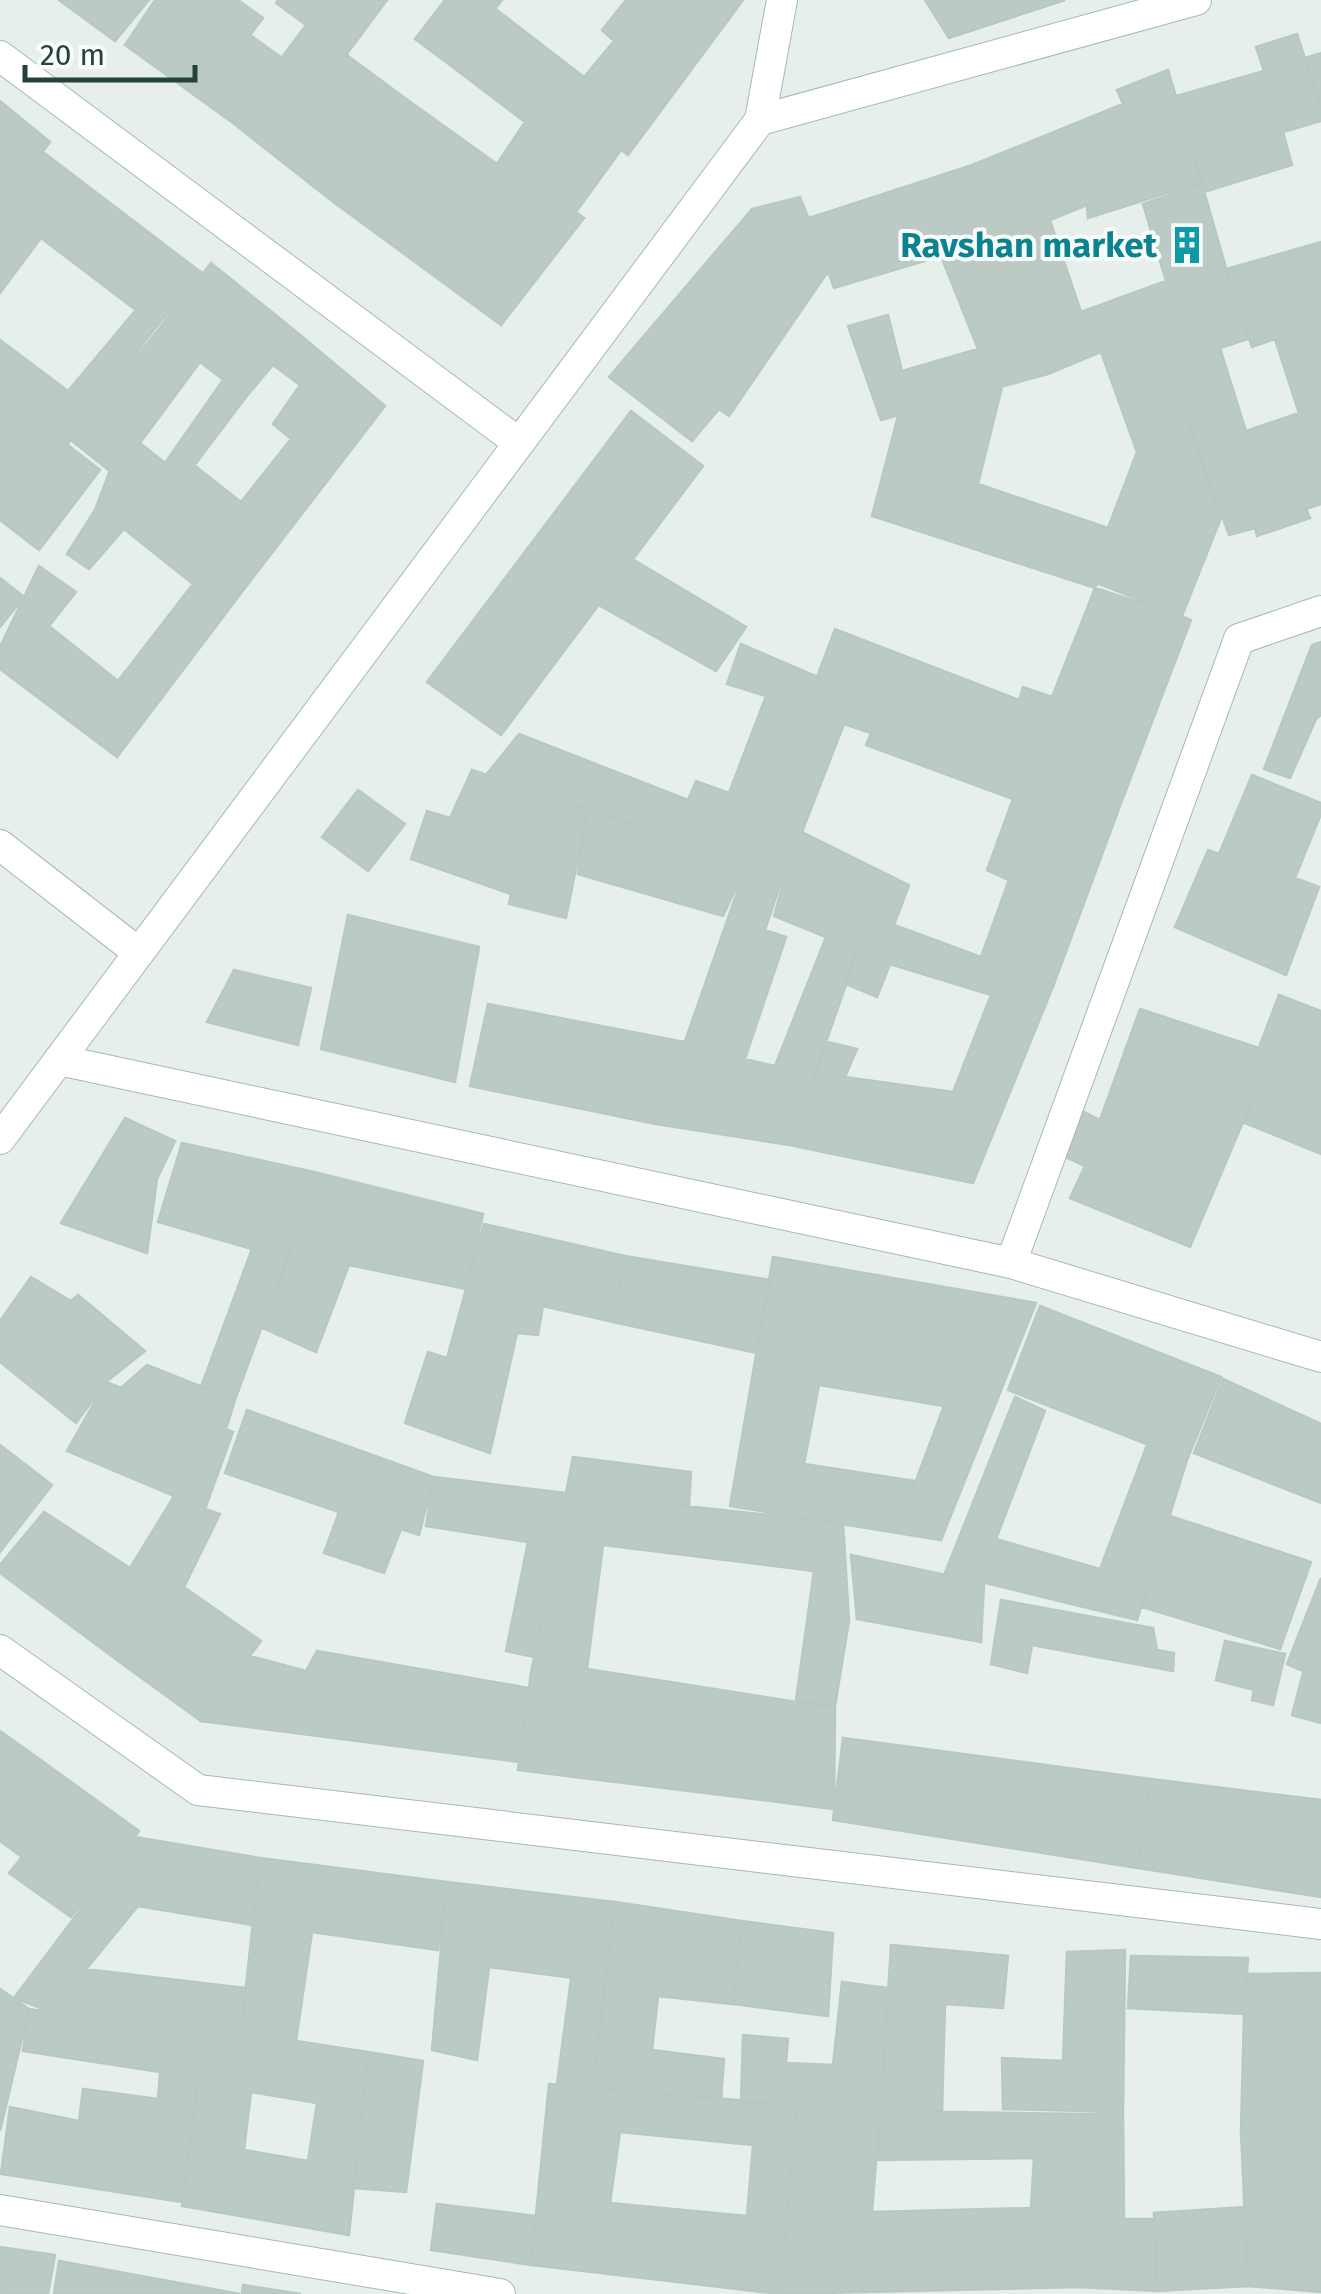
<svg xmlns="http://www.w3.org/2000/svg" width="1321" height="2294" font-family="'Fira Sans',sans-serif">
  <rect width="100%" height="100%" fill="#e6efeb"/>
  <path fill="#bbcac4" stroke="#b8c9c2" stroke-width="2.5" fill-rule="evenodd" d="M59,0h90l-34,41z
    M155,0h83l25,18 -13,17 32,23 -49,65 -108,-78z
    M278,0h48l-20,25 -30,-22z
    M326,0h61l-41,55 -40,-30z
    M445,0h57l-52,65 -35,-26z
    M626,0h117l-115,155 -156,-118 21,-30 91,70 30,-36 -12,-11z
    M925,0h140l-116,38z
    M306,25l103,76 -77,100 -99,-78z
    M1297,34l24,74v13l-38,11 9,33 -88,27 -28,-96 88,-25 -8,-24z
    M472,37l149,113 -45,62 8,6 -83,107 -169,-124 77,-100 88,63 28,-42 -75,-57z
    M1321,53v52l-16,-47z
    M1168,70l34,112 -114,36 -1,-13 -37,15 31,92 85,-31 -23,-77 59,-20 32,112 -186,78 -76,-209 151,-61 -6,-14z
    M0,101l50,41 -50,66z
    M43,152l159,121 -45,53 -116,-88 -41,55v-85z
    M972,165l76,209 -167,46 -33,-94 40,-11 14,56 76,-22 -37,-93 -107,32 -25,-70z
    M800,197l29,73 -100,146 -10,-7 -27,32 -83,-64 143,-168z
    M1321,242v32l-87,22 -8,-27z
    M211,263l88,71 -53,63 -86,114 -89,-71zM200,362l46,35 -23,-17 -58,83 -25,-20z
    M1321,274v92l-31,-83z
    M1290,283l31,83v138l-15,5 4,9 -53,18 -2,-8 -26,7 -74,-206 79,-33zM1234,296l18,51 23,-8 24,74 -53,18 -26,-83 28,-9z
    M135,311l21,16 -89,118 -67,-52v-53l68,51z
    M1155,329l66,189 -39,98 -310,-100 26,-100 104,-29 -24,97 130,44 29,-76 -36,-100z
    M299,334l86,72 -134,174 -91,-69 34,-46 47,37 50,-63 -18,-15 27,-39 -27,-20z
    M0,393l100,77 -61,80 -39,-30z
    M631,411l72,55 -202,269 -74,-53z
    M109,473l142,107 -134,177 -117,-88v-22l39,-81 37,26 -27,34 69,55 75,-97 -69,-55 -35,40 -22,-15 28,-44z
    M634,560l112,67 -30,44 -117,-66z
    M0,578l24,19 -24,30z
    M1097,583l94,37 -68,178 -306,-121 18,-48 184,71 4,-13 29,10z
    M1321,642v73l-5,4 -26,59 -26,-9 48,-124z
    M741,644l72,31 -66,189 -261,-89 33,-41 169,66 8,-19 33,12 37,-97 -39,-12z
    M813,675l310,123 -69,186 -73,-27 28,-77 -22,-10 26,-71 -147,-54 5,-12 -27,-9 -42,108 107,53 -15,40 -147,-61z
    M472,770l116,38 -22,110 -57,-14 2,-10 -100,-35 16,-48 23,7z
    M1252,775l69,28v11l-26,64 24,9 -33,88 -111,-48 33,-77 11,4z
    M358,790l47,34 -37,47 -46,-34z
    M588,808l159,56 -24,52 -145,-42z
    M747,864l35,15 -17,51 21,7 -41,122 30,7 51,-129 -52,-21 10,-36 86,36 -80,229 -134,-21z
    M348,915l131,32 -24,135 -134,-33z
    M870,916l184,68 -81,199 -183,-38 37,-103 30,7 -12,28 108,15 38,-97 -101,-31 -13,33 -33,-14z
    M234,970l77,18 -13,57 -91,-23z
    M1279,995l42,16v96l-73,-31z
    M488,1004l196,38 -28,82 -186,-38z
    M1140,1009l119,39 -11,28 12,6 -70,165 -120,-49 15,-32 -24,-11 23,-43 16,8z
    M1260,1082l61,25v47l-76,-31z
    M125,1118l50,23 -18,38 -10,74 -86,-30z
    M182,1143l136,30 -83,227 -34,-13 51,-138 -94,-27z
    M318,1173l165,41 -17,75 -117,-24 -33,87 -53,-24z
    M484,1224l141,32 -12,66 -70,-16 -5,29 -21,-2 -27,120 -85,-30 23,-71 19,6z
    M625,1256l145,24 -13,73 -144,-31z
    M773,1257l263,46 -95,237 -211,-34zM819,1385l125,21 -47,125 18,-50 -111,-17z
    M31,1277l40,24 7,-6 67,56 -39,31 -30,41 -76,-61v-41z
    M1040,1306l181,71 -34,83 -179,-70z
    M147,1365l88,35 -9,29 -104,-42z
    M1223,1379l98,45v79l-127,-50z
    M106,1382l127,50 -28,77 -138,-58z
    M1015,1397l30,14 -49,128 104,30 47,-124 40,15 -50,160 -192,-47z
    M247,1410l187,67 -15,58 -18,-6 -17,44 -60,-20 15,-41 -114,-39z
    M0,1445l52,40 -52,67z
    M573,1457l118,15 -2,34 -123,-13z
    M434,1477l132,16 -32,164 -28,-6 22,-109 -102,-16z
    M566,1493l277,30 6,98 -14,85 -39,-6 18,-129 -211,-26 -16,124 248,39 -1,101 -316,-39 13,-97z
    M173,1498l47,16 -36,73 -59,79 -125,-93v-8l44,-53 86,56z
    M1170,1516l141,46 -31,87 -138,-42z
    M851,1555l133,28 -3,59 -124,-23z
    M1321,1578v101l-34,-15z
    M184,1587l77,54 -60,80 -76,-55z
    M1001,1600l152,28 4,22 17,3 -1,18 -141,-26 -5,28 -36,-9z
    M1225,1641l60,13 -12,51 -21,-5 2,-10 -38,-10z
    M317,1651l212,37 -10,74 -318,-41 49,-65 56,15z
    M1303,1673l18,6v44l-29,-8z
    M0,1731l31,22 -31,40z
    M843,1738l308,41 -13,89 -305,-48z
    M31,1753l108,78 -68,86 -62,-44 13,-16 -22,-16v-48z
    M1151,1779l170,21v97l-183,-29z
    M135,1837l125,21 -7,67 -115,-19 -87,106 -37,-14z
    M260,1858l187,24 -9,68 -126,-18 -16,109 -55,-9z
    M447,1882l168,20 -10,80 -116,-15 -12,93 -45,-10z
    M615,1902l127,19 -9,83 -75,-8 -6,54 72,9 -3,41 -128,-12z
    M742,1921l91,12 -5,83 -95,-12z
    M891,1945l117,11 -5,52 -58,-4 -3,108 -61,-1z
    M1125,1950l-2,162 -120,-3 -1,-51 61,3 4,-109z
    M1131,1956l117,2 -4,56 -116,-6z
    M85,1969l161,19 -5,44 -36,-5 -1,8 -153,-23z
    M1321,1973v40l-77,1 3,-40z
    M571,1979l34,3 -12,106 -36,-4z
    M842,1982l46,6 -7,123 -140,-9 2,-67 45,4 -2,24 47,2z
    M0,1989l29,20 -29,122z
    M29,2009l175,26 -22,167 -181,-28 9,-67 69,14 4,-32 75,10 2,-27 -137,-21z
    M1321,2013v279l-73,-6 -7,-155 3,-117z
    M205,2027l163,25 -19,183 -167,-29zM251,2092l66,11 -9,58 -64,-11z
    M368,2052l55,9 -17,131 -52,-4z
    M549,2084l248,21 -17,189 -249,-29zM620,2132l133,13 -6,71 -137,-13z
    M797,2105l83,6 -8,101 159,-4 3,-50 -156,2 3,-49 197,3v173l-298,7z
    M1123,2112l1,107h31l2,72 -79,-4v-173z
    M437,2204l99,12 -5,49 -100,-15z
    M1245,2207l3,79 -91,5 -3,-78z
    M0,2247l55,8 -7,39h-48z
    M59,2261l181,33h-186z
    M243,2285l58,9h-59z"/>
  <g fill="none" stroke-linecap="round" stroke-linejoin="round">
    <g stroke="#a8b8b2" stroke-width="32">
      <path id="lane" d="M59,1060l952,203 310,94
        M1011,1263l228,-624 82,-28
        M0,1650l198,140 1123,134"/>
    </g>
    <g stroke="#a8b8b2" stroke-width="32">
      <path id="street" d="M760,120l22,-120
        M0,2210l500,84"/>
    </g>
    <g stroke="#a4bbb3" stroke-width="32">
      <path id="secondary" d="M0,56l519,387
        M0,845l139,108
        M0,1139l760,-1019 436,-120"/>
    </g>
    <use href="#lane" stroke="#fff" stroke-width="30"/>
    <use href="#street" stroke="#fff" stroke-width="30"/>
    <use href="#secondary" stroke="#fff" stroke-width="30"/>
  </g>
  <defs>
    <g id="building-bare" transform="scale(3)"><path d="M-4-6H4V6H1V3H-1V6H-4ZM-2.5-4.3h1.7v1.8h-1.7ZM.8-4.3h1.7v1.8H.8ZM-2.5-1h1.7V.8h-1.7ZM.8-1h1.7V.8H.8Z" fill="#0f9aa8" stroke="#f7fbf9" stroke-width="2.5" paint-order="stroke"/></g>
  </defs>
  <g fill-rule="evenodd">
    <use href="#building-bare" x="1187" y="245"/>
  </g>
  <g text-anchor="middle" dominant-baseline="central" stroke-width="8" stroke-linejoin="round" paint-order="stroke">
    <g font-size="35" font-weight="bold" fill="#0d838f" stroke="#f7fbf9" text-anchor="end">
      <text x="1157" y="245">Ravshan market</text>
    </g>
  </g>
  <path d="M25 65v15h170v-15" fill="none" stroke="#24423a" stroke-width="5"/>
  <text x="40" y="65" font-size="30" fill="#24423a" stroke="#f7fbf9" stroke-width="8" paint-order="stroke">20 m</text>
</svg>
